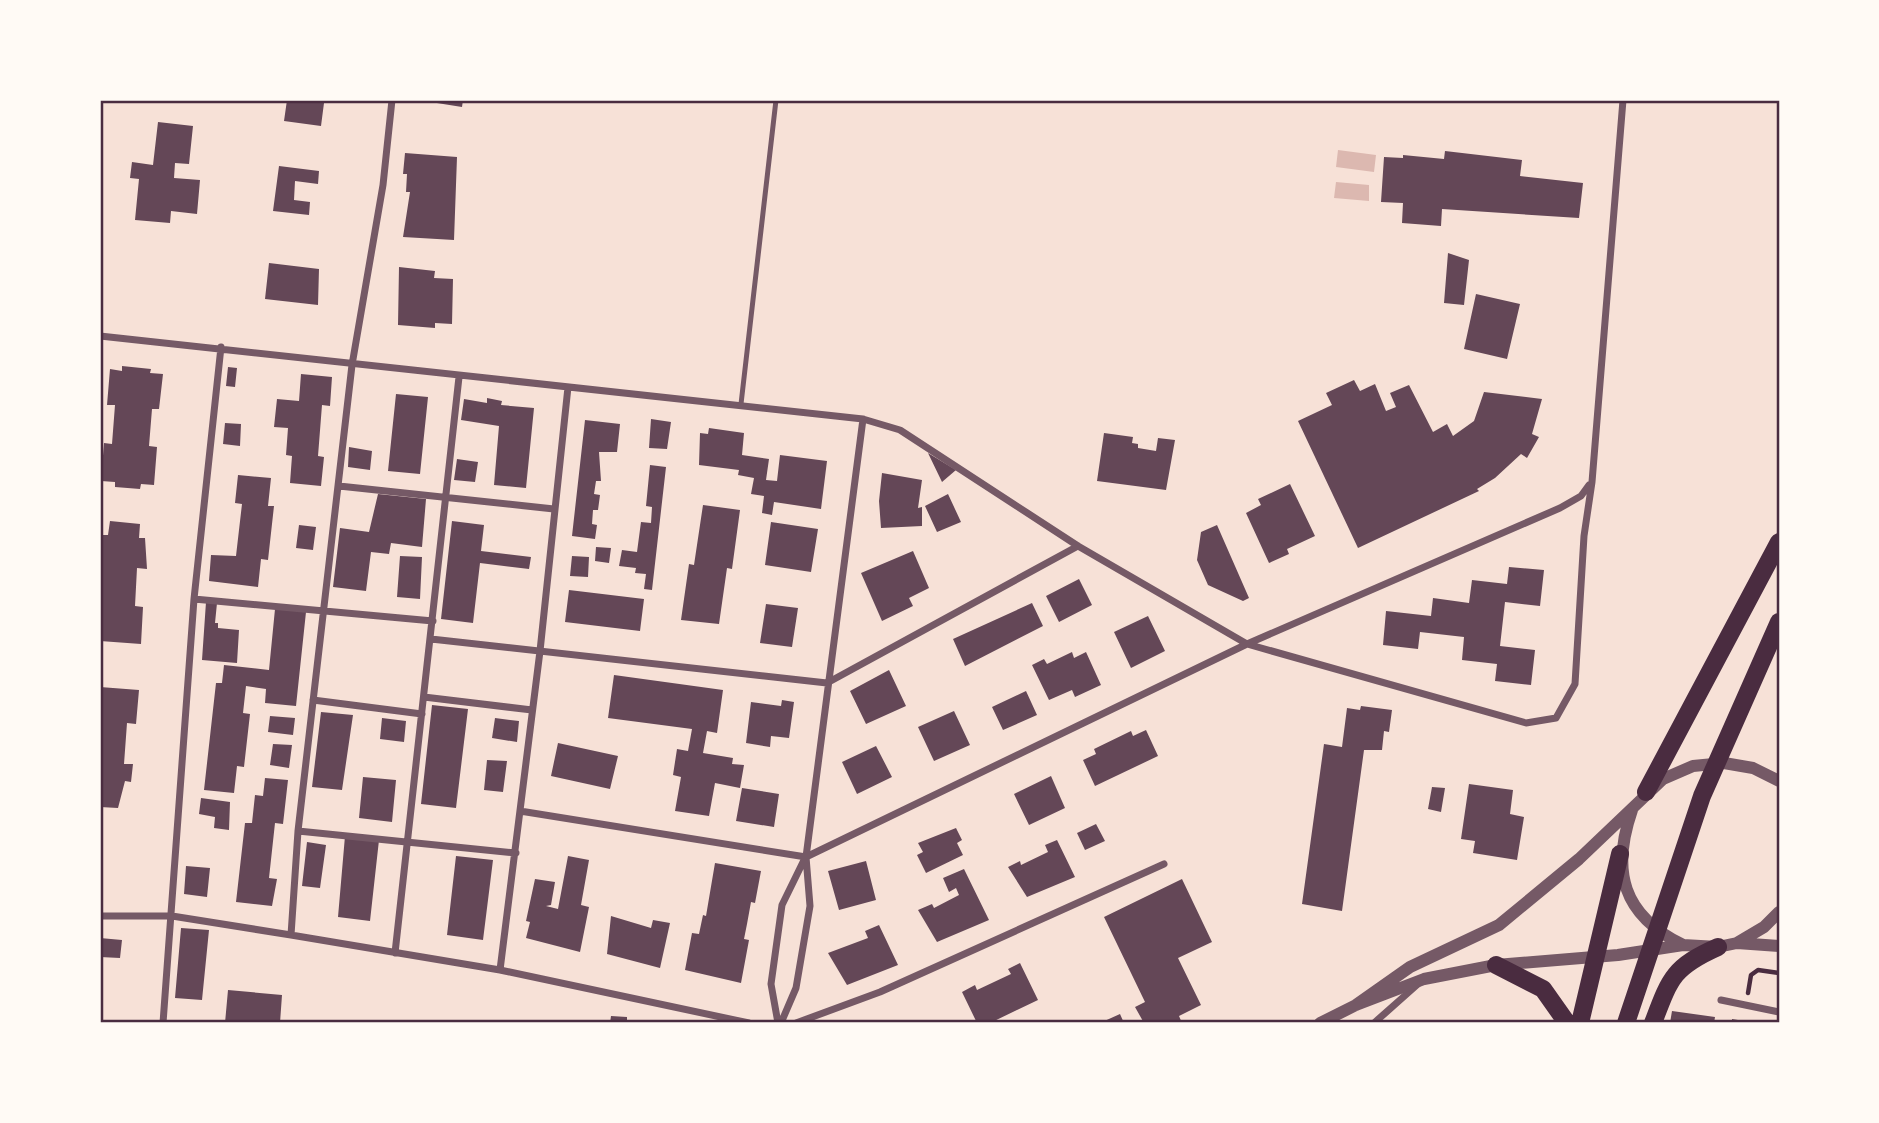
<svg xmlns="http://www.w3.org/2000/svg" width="1879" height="1123" font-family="'Asap Condensed',sans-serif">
  <rect width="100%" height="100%" fill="#f7e1d7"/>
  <path fill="#dcb8b0" d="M1338,150l38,5 -2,17 -38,-5z
    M1336,182l33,3v16l-35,-3z"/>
  <path fill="#644757" d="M287,100h31l6,3 -3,23 -37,-5z
    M418,100h45l-1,7z
    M158,122l35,4 -4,38 -14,-1 -1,15 26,2 -3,34 -26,-3 -1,12 -35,-3 4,-41 -9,-1 2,-16 21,3z
    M1445,151l77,9 -2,16 63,7 -4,35 -137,-9 -1,17 -39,-3 1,-20 -22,-1 3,-45 19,1v-3l41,4z
    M405,153l52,4 -3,83 -51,-3 7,-45h-4l1,-18h-4z
    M279,166l40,5 -1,13 -23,-3 -1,19 16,2 -1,13 -36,-4z
    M1448,253l21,7 -5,45 -20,-2z
    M269,263l50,6 -1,36 -53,-6z
    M399,267l36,4 -1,7 19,1 -1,45 -17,-1v5l-37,-3z
    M1476,294l44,10 -13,55 -43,-10z
    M122,366l29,3 -1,4 13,1 -4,35h-7l-3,37 8,1 -3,38 -13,-1 -1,5 -25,-2v-5l-14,-1 3,-38 8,1 3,-39h-8l3,-36 12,2z
    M228,367l9,1 -2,19 -9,-1z
    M301,374l31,3 -2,29 -8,-1 -4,51 6,1 -3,29 -31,-3 2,-27 -6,-1 2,-27 -14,-1 3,-28 22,2z
    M1354,380l6,11 15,-7 11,27 10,-4 -6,-14 19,-8 24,47 14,-8 6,12 21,-15 10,-29 58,7 -10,35 7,3 -12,21 -6,-4 -26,24 -18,11 2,2 -121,57 -60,-127 34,-16 -6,-12z
    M396,394l32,3 -8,77 -32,-3z
    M487,398l15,3 -1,4 33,3 -8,80 -32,-3 5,-59 -38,-6 3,-21 23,4z
    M651,419l20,3 -4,27 -18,-1z
    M585,420l35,4 -3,28h-18l2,29h-5l-2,13 6,1 -2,15h-5l-1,14 5,1 -2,14 -23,-3z
    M225,423l16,1 -1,22 -17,-2z
    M709,428l35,5 -2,22 27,4 -3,21 11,1 3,-26 47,6 -6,48 -47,-7 -2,13 -10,-2 2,-17 -13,-2 3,-16 -16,-3 1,-5 -40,-5 1,-32 8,1z
    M1104,433l29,4 -1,6 6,1v4l18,3 2,-13 17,2 -9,50 -69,-9z
    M349,447l23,4 -2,19 -22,-3z
    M928,453l28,17 -14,12z
    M457,459l21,3 -3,20 -21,-2z
    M650,465l16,2 -14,123 -8,-1 2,-15 -11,-1 1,-5 -17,-2 3,-16 15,2 4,-30 10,1 1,-16 -6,-1z
    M882,473l40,7 -4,28 4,-1v19l-41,2 -2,-27z
    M238,475l33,3 -3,28h6l-6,54 -7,-1 -3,28 -49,-6 2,-26 25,1 6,-52 -7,-1z
    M1290,484l25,52 -28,13 2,5 -20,9 -23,-50 15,-8 -3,-6z
    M378,494l48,5 -4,48 -31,-4 -2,11 -18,-2 -5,39 -33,-4 7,-59 29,4z
    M948,494l13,28 -24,10 -12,-26z
    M703,505l37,5 -8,59 -5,-1 -8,56 -38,-4 8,-56 5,1z
    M110,521l30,3 -1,14h6l2,31 -10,-1 -2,38 8,1 -2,37 -41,-3v-93l2,-13h6z
    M452,521l32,4 -3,26 50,6 -2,12 -49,-6 -7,60 -32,-4z
    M771,522l47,7 -7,43 -46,-7z
    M299,525l17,2 -3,23 -17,-2z
    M1217,525l32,73 -6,3 -35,-16 -11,-25 4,-28z
    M596,547l15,1 -2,15 -14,-2z
    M913,551l16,37 -20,10 4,8 -31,15 -21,-48z
    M400,556l22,1 -2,42 -23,-2z
    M572,556l17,1 -1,20 -18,-1z
    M1509,567l35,3 -4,36 -35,-4 -5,44 35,4 -4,35 -36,-4 2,-17 -35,-4 2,-23 -44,-5 -2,17 -35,-4 3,-34 45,5 2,-18 36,5 3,-23 35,4z
    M1079,579l13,26 -33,17 -13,-26z
    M569,590l75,9 -4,32 -75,-9z
    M206,602l11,1 -2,20h3v5l21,2 -2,33 -35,-3z
    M1032,603l11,23 -78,40 -12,-27z
    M766,604l32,4 -6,39 -32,-4z
    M275,609l31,3 -10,94 -31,-3 1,-14 -20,-3 -3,27 7,1 -6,53 -7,-1 -3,27 -30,-3 12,-107h6l2,-18 45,5z
    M1148,616l17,35 -34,17 -17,-36z
    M1072,652l2,6 12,-6 15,33 -26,12 -3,-7 -23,10 -17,-35 12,-6 3,5z
    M889,670l17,36 -40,18 -16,-33z
    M614,675l109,15 -6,43 -10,-2 -4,22 30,5 -1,6 12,1 -4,23 -25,-5 -6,33 -34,-5 6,-34 -8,-2 4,-26 11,2 4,-22 -84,-11z
    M100,687l39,3 -3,34 -9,-1 -3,41h9l-2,18 -6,-1 -7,27 -18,-1z
    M1026,691l11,24 -34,15 -11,-23z
    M782,700l12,2 -5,36 -18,-2 -1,11 -24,-4 5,-41 30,4z
    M432,705l36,4 -12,99 -35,-4z
    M1361,706l31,4 -3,22 -5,-1 -2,19h-18l-22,161 -40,-7 22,-160 18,3 5,-39 13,2z
    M954,711l16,34 -36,16 -16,-34z
    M321,712l32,3 -11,75 -30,-3z
    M270,716l25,2 -2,17 -25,-3z
    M382,718l24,3 -2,21 -24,-3z
    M495,718l24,3 -2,21 -25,-4z
    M1146,730l12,26 -63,30 -12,-26 13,-6 -2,-5 37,-18 2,5z
    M558,743l60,13 -8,33 -59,-13z
    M273,744l19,1 -3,23 -19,-3z
    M876,746l16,31 -35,17 -15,-32z
    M487,760l20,1 -4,31 -19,-2z
    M1051,776l14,32 -36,17 -15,-31z
    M363,777l33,3 -4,42 -33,-4z
    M265,778l23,2 -5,44 -8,-1 -6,55 8,1 -5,27 -36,-4 9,-79h7l3,-28 8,1z
    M1469,784l44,6 -3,24 14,3 -7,43 -44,-7 2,-12 -14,-2z
    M1432,787l13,1 -4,24 -13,-3z
    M742,788l37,6 -5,33 -38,-6z
    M201,798l29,4 -1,28 -15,-2 1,-11 -16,-3z
    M1096,824l9,17 -20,9 -8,-17z
    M956,828l6,12 -5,3 6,12 -37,18 -9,-18 6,-3 -5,-9z
    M345,836l34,4 -9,81 -32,-4z
    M1057,840l18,37 -48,20 -19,-30 12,-6 1,4 27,-13 -3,-7z
    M307,842l19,3 -6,43 -18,-2z
    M456,856l37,4 -10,80 -36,-5z
    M568,856l21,4 -8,45 8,2 -9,45 -54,-14 4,-16 -4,-1 9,-42 20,3 -4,23 -5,1 12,3z
    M866,861l10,39 -37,10 -11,-39z
    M715,863l46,8 -6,32 -4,-1 -4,22 -3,15 5,1 -8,43 -56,-13 7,-37 7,1 4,-19 3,1z
    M186,866l24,2 -3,29 -23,-3z
    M964,869l25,51 -52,22 -19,-32 14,-6 2,4 25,-13 -3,-7 -7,4 -6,-14z
    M1182,879l30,63 -34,16 23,47 -22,11 3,7h-38l-9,-16 10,-5 -41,-85z
    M611,916l40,12 2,-8 17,3 -10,45 -53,-14z
    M879,925l19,40 -51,20 -19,-32 40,-15 -3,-7z
    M181,928l28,2 -7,70 -27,-2z
    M100,938l22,2 -2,18 -20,-1z
    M1020,963l18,37 -48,23h-13l-15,-31 13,-7 2,5 34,-16 -3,-5z
    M228,990l54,5 -2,28h-55z
    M1672,1011l43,6 -1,6h-44z
    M1120,1014l4,9h-24z
    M611,1016l16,1v6h-17z
    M1732,1019l18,3v1h-18z
    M649,1020l18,1v2h-18z"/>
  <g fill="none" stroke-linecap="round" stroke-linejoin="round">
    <path stroke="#4a2c40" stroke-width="4.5" d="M1748,993l3,-18 7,-5 21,3"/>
    <path stroke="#755966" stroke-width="5" d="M741,404l35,-304"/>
    <path stroke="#755966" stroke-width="7" d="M100,336l763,83 37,11 178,116 169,98 279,79 30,-5 19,-34 9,-148 8,-54 31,-382
      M339,486l215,23
      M194,599l239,22
      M431,639l396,44 251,-137
      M424,697l108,13
      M313,700l109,14
      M520,811l286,46 441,-213 313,-136 21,-12 8,-11
      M298,831l218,22
      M100,916h72l119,19 209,35 249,53
      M291,935l7,-104 54,-466 31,-180 9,-85
      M395,953l64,-576
      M500,970l40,-319 28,-264
      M1721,1000l58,12
      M163,1023l31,-424 27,-252
      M778,1023l-7,-39 11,-79 23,-47
      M781,1023l15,-35 14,-82 -4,-49 57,-438
      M796,1023l84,-31 284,-128
      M1374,1023l44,-39"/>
    <path stroke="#755966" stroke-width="12" d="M1632,810c-21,61 -10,105 51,135
      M1737,943l27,-16 15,-15
      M1356,1005l54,-38 89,-42 80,-66 84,-80 30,-13 31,-3 29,5 26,13
      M1320,1023l36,-18 68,-26 72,-14 122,-10 65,-10 35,2 19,-4 42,3"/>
    <path stroke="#4a2c40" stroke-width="18" d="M1646,792l133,-250
      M1496,965l47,24 24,34
      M1580,1023l40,-169
      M1626,1023l76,-227 77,-174
      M1653,1023c17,-45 20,-56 65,-76"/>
  </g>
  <rect width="1879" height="1123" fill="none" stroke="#fffaf5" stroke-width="203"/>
  <rect x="102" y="102" width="1676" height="919" fill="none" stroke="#4a2c40" stroke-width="2.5"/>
</svg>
